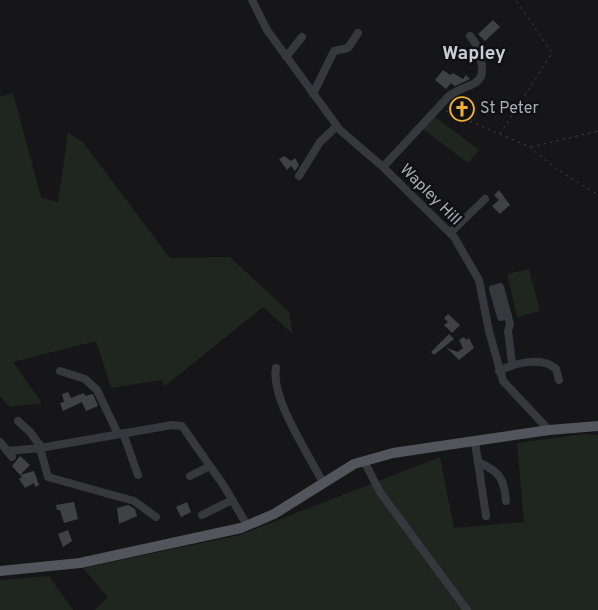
<svg xmlns="http://www.w3.org/2000/svg" width="598" height="610" font-family="Overpass,sans-serif">
  <rect width="100%" height="100%" fill="#161618"/>
  <path fill="#1e261f" d="M13,93l28,104 17,5 10,-69 15,9 87,116 60,-1 59,55 4,22 -30,-27 -98,79 -4,-6 -50,8 -15,-47 -83,21 29,41 -33,4 -9,-11v-299z
    M434,116l45,34 -11,13 -45,-34z
    M529,269l11,42 -23,6 -10,-43z
    M584,434l14,1v175h-503l13,-13 -25,-29 157,-33 200,-78 14,71 70,-6 -7,-79z
    M49,576l24,34h-73v-30z"/>
  <path fill="#404145" d="M493,20l7,7 -15,14 -7,-7z
    M443,70l7,5 3,-2 10,6 3,-4 4,4 -15,7 -4,-3 -5,6 -11,-9z
    M454,100l17,7 -3,9 -15,-5 1,-4 -5,-2z
    M284,156l7,5 4,-3 4,7 -4,6 -4,-5 -4,4 -8,-11z
    M499,190l11,15 -10,9 -8,-8 7,-6 -5,-5z
    M448,314l12,11 -8,8 -8,-8 4,-3 -4,-4z
    M449,334l5,5 -20,16 -3,-3z
    M464,337l2,3 3,-2 5,10 -15,12 -12,-12 11,4 5,-4 -4,-8z
    M68,392l3,6 13,-5 1,3 8,-2 5,12 -12,5 -4,-9 -19,9 -3,-8 4,-1 -2,-8z
    M20,456l10,9 -10,10 -8,-9z
    M34,471l5,14 -4,2 -1,-4 -9,5 -6,-9 3,-2 -2,-2z
    M74,502l4,17 -14,4 -4,-13h-3l-1,-5z
    M187,502l4,10 -10,5 -5,-10z
    M128,505l7,4 2,7 -18,8 -2,-16z
    M68,530l4,11 -9,6 -5,-13z"/>
  <g fill="none" stroke-linecap="round" stroke-linejoin="round">
    <path stroke="#3d3f44" stroke-width="1" stroke-dasharray="2.5 4" stroke-linecap="butt" d="M446,111l82,35 30,24 40,25
      M500,134l52,-81 -36,-53
      M531,147l67,-16"/>
    <path stroke="#37383d" stroke-width="8" d="M252,0l15,30 73,100 43,37 71,70 25,43 10,51 14,50 46,49
      M286,57l16,-20
      M313,94l21,-43 14,-3 10,-15
      M383,167l65,-70c15,-14 40,-8 33,-36 -2,-10 -3,-16 -11,-25
      M299,176l21,-34 17,-16
      M450,233l35,-34
      M508,315l-7,2 -8,-28 7,-2 10,37 -2,7 4,32
      M276,368c-6,30 34,88 47,115
      M60,371l25,8 12,11 21,44
      M499,371c15,-8 43,-15 57,-2l3,11
      M18,421l12,11 12,16
      M123,433l15,42
      M0,442l12,15
      M475,442l11,74
      M40,448l8,29 86,24 22,16
      M8,451l32,-3 132,-23 10,1 42,60 23,39
      M364,461l16,31 87,118
      M478,462c22,10 26,16 28,39
      M190,476l20,-10
      M202,515l30,-15"/>
    <path stroke="#53555c" stroke-width="10" d="M0,571l80,-8 161,-35 33,-14 80,-50 39,-11 156,-23 49,-4"/>
  </g>
  <defs>
    <g id="church-ring" transform="scale(1.25)"><circle r="9.5" fill="#111113" stroke="#f2b134" stroke-width="1.5"/><path d="M-1.2-6h2.4v3.5h3.3v2.4h-3.3V6h-2.4V-.1h-3.3v-2.4h3.3Z" fill="#f2b134"/></g>
  </defs>
  <g fill-rule="evenodd">
    <use href="#church-ring" x="462" y="109"/>
  </g>
  <g text-anchor="middle" dominant-baseline="central" stroke-width="5" stroke-linejoin="round" paint-order="stroke">
    <g font-size="16" fill="#a8adb8" stroke="#111113" text-anchor="start">
      <text x="480" y="109">St Peter</text>
    </g>
    <g font-size="16" fill="#a8adb8" stroke="#111113">
      <text transform="translate(430 195) rotate(45)">Wapley Hill</text>
    </g>
    <g font-size="19" font-weight="bold" fill="#c9ccd4" stroke="#111113">
      <text x="474" y="54">Wapley</text>
    </g>
  </g>
</svg>
